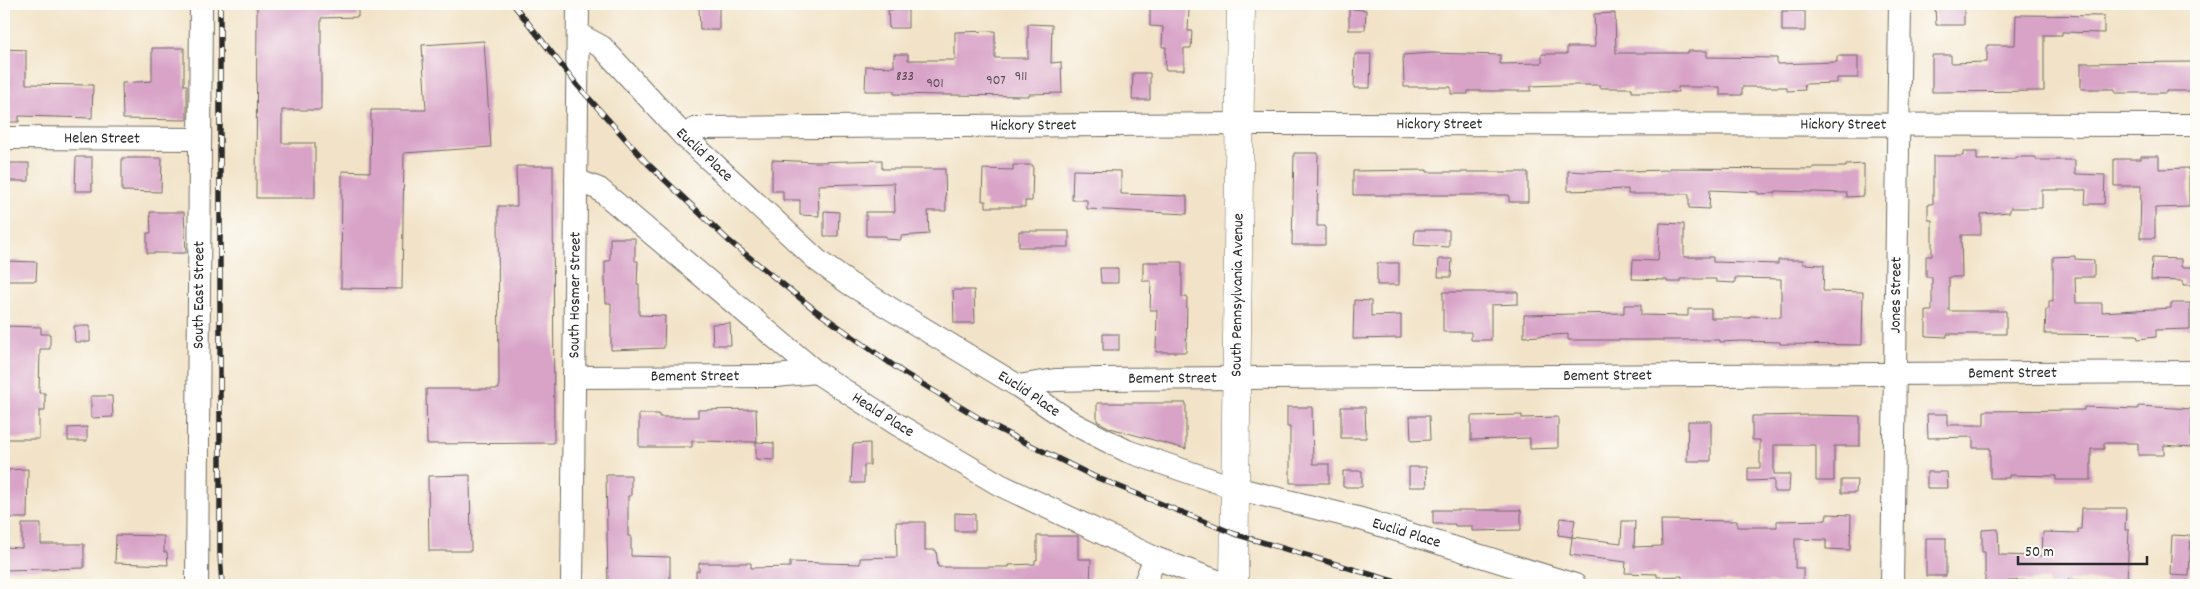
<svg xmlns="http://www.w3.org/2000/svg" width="2200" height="589" font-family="Dekko,sans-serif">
  <rect width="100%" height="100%" fill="#fdfcf7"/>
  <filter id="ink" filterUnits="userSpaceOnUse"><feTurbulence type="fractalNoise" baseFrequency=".02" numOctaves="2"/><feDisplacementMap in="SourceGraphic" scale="10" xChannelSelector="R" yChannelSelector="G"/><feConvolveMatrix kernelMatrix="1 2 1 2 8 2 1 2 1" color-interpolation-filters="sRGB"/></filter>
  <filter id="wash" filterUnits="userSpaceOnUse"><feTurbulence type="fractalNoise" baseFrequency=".0096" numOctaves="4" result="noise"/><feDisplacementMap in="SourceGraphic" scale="20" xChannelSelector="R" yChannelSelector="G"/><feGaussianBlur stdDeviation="1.12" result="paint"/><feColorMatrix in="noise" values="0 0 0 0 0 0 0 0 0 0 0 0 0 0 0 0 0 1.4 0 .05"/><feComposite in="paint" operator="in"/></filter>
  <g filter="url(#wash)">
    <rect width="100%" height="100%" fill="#f2e3c8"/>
    <g id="blocks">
      <path fill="#d8a3c7" d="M257,4h101v13l-37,1v92h-39v33h33v55h-59z
        M1150,6l39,2 -1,23h4l-1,17h-7v22h-19l1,-23h-4l1,-20 -13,-1z
        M1964,6v19h-28l-1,-18z
        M719,7v23h-19l-1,-22z
        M1349,9l17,1 -1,20h-16z
        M888,10h20v18h-19z
        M1782,11h23v20h-23z
        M1615,13l1,40h72v-2h19v6l70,1v6l60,-2v-6h21v22h-21v5l-33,1 1,6 -18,1v-4h-45v8h-22v-8h-42v5h-46v-4h-32v-3h-40l-29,1v5h-63v3h-17v-7h-47l-1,-32 29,-2 68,2v9l42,-1v-9h25v-7h28l-1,-33z
        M2016,15l88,1v17l-42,-1v3h-18v56l-112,1v-37h19v8l36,-1v-17h28z
        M1028,24l24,1 -1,38 10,-1 1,31 -33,1v2l-83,-1 -52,-1v-3h-29l1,-25 28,1v-13h14v6h47v-28l40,-1v27h33z
        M484,41l7,106 -87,6 -2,136 -61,-1 1,-117 28,1 1,-62h55l-4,-65z
        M152,48h32v37h3v35l-64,-1 -1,-36 30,-2z
        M4,49l22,1v34l67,1 -1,33 -73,-2v6h-15z
        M1355,54h16l-1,34h-16z
        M2194,62v29h-28v2h-51v-4h-34v-26z
        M1133,73h17v27h-18z
        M1963,152h14v8l39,-1v-2h20v3h39v14l30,1 -1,29h-19l1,-14h-44v18h-32v4l-29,2v21h-20l1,42h-13v34h57v23h-59v3l-21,-1v-25h6v-34h-6v-21h6v-36h-4v-16h5v-48h30z
        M1294,153h24l-1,73h8v19h-33z
        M2141,156h18v13l30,-1v39l-34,1v30h-15l1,-52h-27v-27h27z
        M76,157h16v34h-17z
        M122,158h40l-1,34 -39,-1z
        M772,160l46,2 64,-2v9h63l1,42h-18l1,23 -28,2v4l-15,-1v-3h-20v-24h29l-1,-29 -76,2 1,31 -19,-1v-15h-17v-9h-11z
        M4,163h25v18h-25z
        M1864,164v32l-17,1v-4l-71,-2v2l-18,1v-2l-48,-2 -1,19 -20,-1v-14h-61v-5l-60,2v-20l19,1 82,-2v-2l144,1v-2h33v-2z
        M1013,165h20l-1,36h-7v6h-39v-6h-4l1,-32 30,1z
        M516,166h37l1,277 -127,1 -1,-55h73l-1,-183h19z
        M1073,170l48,1v23l66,2v18l-100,-5v-9h-15z
        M1427,170v2h101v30h-19v-7h-156v-24z
        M824,211l15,1 -1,24h-14z
        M150,212h34l2,41h-39v-20h4z
        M1660,223l24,1v33h29v5l65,2v-4h25v4l21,1 -1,26 40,1 -1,53 -82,-1v-2l-39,-1 -21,1v-2h-152v-6l-44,3v-22l100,-2v-8h17v10l47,1v-7h23v9h38l1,-2 31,1v-38l-46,-1v5l-19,-1v-3h-36v3h-13v-2l-35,-1 1,-19 25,1z
        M1415,230h34v17l-35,-2z
        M1019,231h50v16h-50z
        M610,238h25v23h3l-1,23h2v31l26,1 -1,32 -53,2v-47h-5l-1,-24v-18h5z
        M2075,256v3l19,1v17h-19l1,26h26v9l69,-4v-5h19v26l-34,1v7l-18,2 -1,-4 -92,-1 1,-25h3v-8h4v-44z
        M2152,258l29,1v8h15v18h-13v-4l-32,-1z
        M1439,259h13l-1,18h-13z
        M7,261l30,1 -1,19h-30z
        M1143,262h39v35h5l-1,55h-30l1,-42h-7l1,-29h-8z
        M1377,263h22v22h-22z
        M1100,268h18v15h-17z
        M953,290h21l1,33h-21z
        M1443,292h75v12l-27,1v35h-20v-8h-28z
        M1354,300l17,1v15l30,-1v23l-48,1z
        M730,323l1,22h-18l-1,-21z
        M4,326l37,1v7h9v15h-10l-1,44h6v18h-6v28h-35z
        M74,326h16v16h-15z
        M1103,334h16v16h-16z
        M91,396h21l1,21 -22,1z
        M1097,403h89v46l-76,-21 -13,-7z
        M2138,406l54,3 -1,38 -27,-2v10h-26v-12h-34v6h-13v31h-35v-4l-47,-1v3h-19v-30h-17v-11l-45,1 -1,-24h21v11h36v-14l100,-1v-3l54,2z
        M1287,407h25l1,57h16v19h-39v-56h-3z
        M1341,407h24l1,31h-25z
        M756,409l1,33 -65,-1v6h-53v-33h20v3h39v-7z
        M1522,415v3l36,-1v31l-28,1v-11l-59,2v-24z
        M1811,415l49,1v30h-26v35h-18v-36h-42v29h16l-1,18h-15v-12l-26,1v-13h12v-28h-8v-24z
        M1410,416h19l1,24 -19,1z
        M1688,421h23v40h-24z
        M87,427v14h-19v-13z
        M756,442l18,1v17l-18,-1z
        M870,443v22h-6v18h-13l2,-39z
        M1409,467h17l1,20h-18z
        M28,469l-1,49h-23v-48z
        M1343,471h19v16h-19z
        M1927,472h20l1,16h-21z
        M470,475l1,76h-42l-1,-75z
        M606,475h25v21h-3v40h3v20l39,1v28h-62z
        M1841,480h16l-1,13h-15z
        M2082,508h44l-1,22h4l-2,51 -59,-1v5h-20v-5l-40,1v3h-23v-32h-3v-22l16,-1 1,26 43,1 1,-24 35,1v-4h3z
        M1433,510h88v20l-49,1v-5h-17v-2h-22z
        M955,513l20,1v17h-20z
        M1827,514l24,1 -1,35 -24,-1v-9l-31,-1v29h8v16l-72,-3 -49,1v-6l-25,1v-3l-32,-1 1,-11 -56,-7 2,-18 -14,-2 3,-17 14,2 -3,17 49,6 1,-22h13l-1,26 28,-1 -1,-26 76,1v6h40v-6l49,-1z
        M896,522h29v28h11l2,17h71v-2l26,-1v-4h2v-24h41v23h13l-1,26h-394v-14h3v-8h52v5l39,-1v-5l70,2v-6l37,-1z
        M22,524h19v20h43v24l-80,2v-23l18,1z
        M116,535l48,1v16h3l1,13 -53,-2z
        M2172,535l19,1 -2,40 -19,-1z
        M1926,538h20v38h-20z"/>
    </g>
  </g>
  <g filter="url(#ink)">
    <use href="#blocks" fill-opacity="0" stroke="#716b62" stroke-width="1"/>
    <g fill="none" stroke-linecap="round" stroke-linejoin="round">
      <g stroke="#716b62" stroke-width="24">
        <g id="minor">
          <path id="s1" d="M578,34l24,13 81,88 135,126 32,23 168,102 56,38 53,27 108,37 126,31 214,66"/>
          <path id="s2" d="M683,135l14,-7 543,-4 956,1"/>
          <path id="s3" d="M4,138l196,1"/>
          <path id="s4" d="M576,180l23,9 217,183 79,51 105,62 155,73 73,27"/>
          <path id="s5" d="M574,377l202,-1 40,-4"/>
          <path id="s6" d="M1018,386l37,-6 44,-1 1097,-7"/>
          <path id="s7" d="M197,585l4,-581"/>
          <path id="s8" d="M572,585l6,-581"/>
          <path d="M1144,585l11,-27"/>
          <path id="s9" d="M1892,585l8,-581"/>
        </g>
      </g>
      <g stroke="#716b62" stroke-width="29">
        <g id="major">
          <path id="s10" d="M1234,585l7,-581"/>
        </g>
      </g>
      <use href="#minor" stroke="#fff" stroke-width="22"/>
      <use href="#major" stroke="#fff" stroke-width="28"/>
      <g stroke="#2b2b2b" stroke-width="5.5">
        <path id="rail" d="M220,4v549l2,32
          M513,4l65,82 70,78 81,77 86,69 89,63 90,54 99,49 142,58 171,51"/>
      </g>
      <use href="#rail" stroke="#fdfcf7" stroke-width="4" stroke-dasharray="11" stroke-linecap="butt"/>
    </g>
  </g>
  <g text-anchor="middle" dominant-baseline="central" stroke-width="5" stroke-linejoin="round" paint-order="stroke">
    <g font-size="14" fill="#564952">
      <text x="905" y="77">833</text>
      <text x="1021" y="77">911</text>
      <text x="996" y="81">907</text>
      <text x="935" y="84">901</text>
    </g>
    <g font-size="16" fill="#2b2b2b" stroke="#fdfcf7">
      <text stroke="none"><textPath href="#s2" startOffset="758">Hickory Street</textPath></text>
      <text stroke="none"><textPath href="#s2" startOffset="1162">Hickory Street</textPath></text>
      <text stroke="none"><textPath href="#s2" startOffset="352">Hickory Street</textPath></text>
      <text stroke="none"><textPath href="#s3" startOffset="98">Helen Street</textPath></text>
      <text stroke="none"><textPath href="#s1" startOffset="176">Euclid Place</textPath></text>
      <text stroke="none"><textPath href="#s9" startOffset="290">Jones Street</textPath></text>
      <text stroke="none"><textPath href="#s7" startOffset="290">South East Street</textPath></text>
      <text stroke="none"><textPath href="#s8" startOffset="290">South Hosmer Street</textPath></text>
      <text stroke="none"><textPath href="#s10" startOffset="290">South Pennsylvania Avenue</textPath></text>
      <text stroke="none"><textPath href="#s6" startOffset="995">Bement Street</textPath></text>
      <text stroke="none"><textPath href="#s6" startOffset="590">Bement Street</textPath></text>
      <text stroke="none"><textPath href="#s5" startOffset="121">Bement Street</textPath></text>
      <text stroke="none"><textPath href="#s6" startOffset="155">Bement Street</textPath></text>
      <text stroke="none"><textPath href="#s1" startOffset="581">Euclid Place</textPath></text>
      <text stroke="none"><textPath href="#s4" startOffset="388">Heald Place</textPath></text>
      <text stroke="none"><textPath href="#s1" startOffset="986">Euclid Place</textPath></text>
    </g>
  </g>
  <rect width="2200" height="589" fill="none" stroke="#fdfcf7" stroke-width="20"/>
  <path d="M2018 556v8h129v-8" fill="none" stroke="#2b2b2b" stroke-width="2.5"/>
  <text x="2025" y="556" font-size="15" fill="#2b2b2b" stroke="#fdfcf7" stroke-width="4" paint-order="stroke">50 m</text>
</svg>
